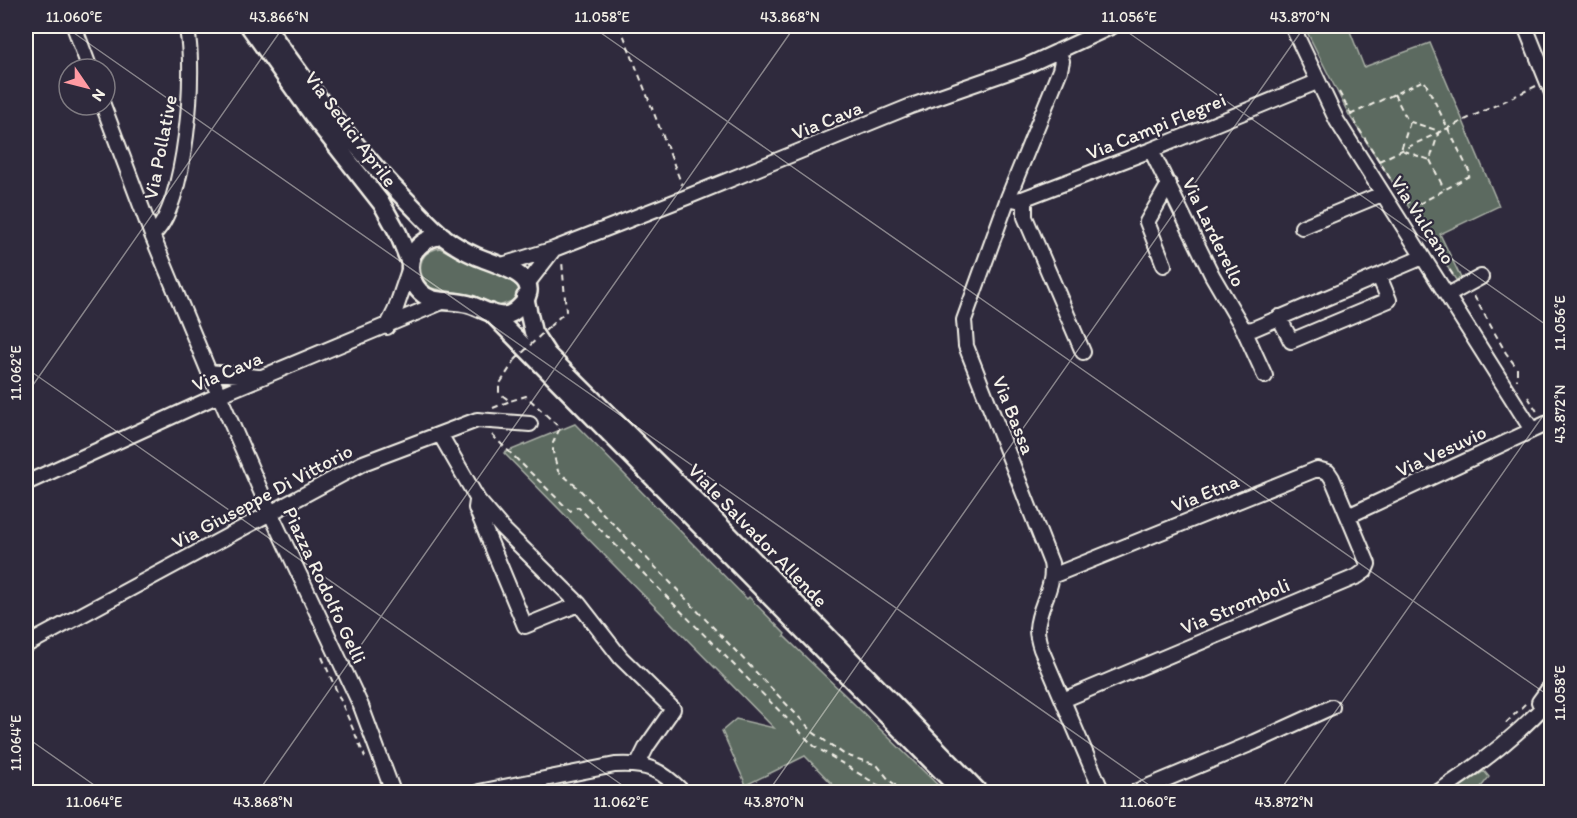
<svg xmlns="http://www.w3.org/2000/svg" width="1577" height="818" font-family="Itim,sans-serif">
  <rect width="100%" height="100%" fill="#2f2a3d"/>
  <filter id="ink" filterUnits="userSpaceOnUse"><feTurbulence type="fractalNoise" baseFrequency=".0167" numOctaves="2"/><feDisplacementMap in="SourceGraphic" scale="12" xChannelSelector="R" yChannelSelector="G"/><feConvolveMatrix kernelMatrix="1 2 1 2 8 2 1 2 1" color-interpolation-filters="sRGB"/></filter>
  <g filter="url(#ink)">
    <path fill="#5b6a61" stroke="#a8aea4" stroke-width="1.5" d="M1304,26h44l16,41 66,-24 69,163 -59,28 21,44 -5,2 -107,-165z
      M440,248l33,17 31,11 13,8 2,4v4l-7,9 -13,5 -28,-11 -40,-7c-16,-14 -14,-36 9,-40z
      M575,424l172,175 2,-2 36,37 -1,2 161,156h-105l-35,-36 -59,29 -24,-54 14,-12 38,9 -270,-275z
      M1484,771l5,6 -12,15h-25z"/>
    <g fill="none" stroke-linecap="round" stroke-linejoin="round">
      <g stroke="#f4f1e8" stroke-width="18">
        <path id="minor" d="M74,26l16,43
          M1292,26l45,95 195,309
          M1525,26l27,67
          M1058,51l4,10 -2,9 -52,128 -44,122 2,26 85,217c5,23 -13,43 -14,66 0,7 2,14 4,20l61,143
          M103,105l49,130 57,137 61,140 91,194 32,86
          M1151,150l61,125 32,55 21,46
          M1008,198l9,2 8,-2 126,-48 166,-68
          M1025,198v19l58,135
          M1302,227l80,-33
          M152,235c34,-25 45,-169 34,-209
          M502,265l52,-16 133,-52 224,-91 115,-40 87,-40
          M1164,265l-17,-43 22,-38
          M527,284l27,-35
          M1448,295l33,-18
          M1279,317l12,24 98,-41 -10,-24
          M387,327l8,-16 14,-41
          M1244,330l9,-1 170,-72
          M209,372l49,5
          M440,434l38,66 24,28 77,76 42,54 52,51 -26,37 -9,18
          M26,483l193,-88 228,-95
          M477,501l-1,7 49,118 54,-22
          M1348,516l204,-95
          M1052,576l265,-107 11,3 4,6 36,86 -3,7 -7,5 -295,124
          M26,645l337,-182 114,-43 53,4
          M1539,702l13,-18
          M479,792l136,-27c32,-2 45,4 68,27
          M1135,792l120,-50 77,-35
          M1438,792c41,-27 81,-57 114,-95"/>
      </g>
      <g stroke="#f4f1e8" stroke-width="21">
        <path id="major" d="M249,26l68,95 65,83 16,29 12,30
          M266,26c43,62 89,123 143,177 11,11 23,25 36,35 9,7 20,13 31,18 23,10 78,22 39,55 -14,12 -34,-4 -47,-7 -12,-3 -25,-2 -36,-5 -18,-6 -27,-29 -19,-45 7,-12 17,-17 30,-18
          M525,297l8,35 15,23 164,162 267,275
          M490,312l472,480"/>
      </g>
      <path stroke="#f4f1e8" stroke-width="2" stroke-dasharray="6 4.5" stroke-linecap="butt" d="M620,26l62,159
        M1127,29l6,-3
        M1339,92l20,37 39,62 15,17 11,23 31,47
        M1394,94l14,27 31,10 -9,29 -29,-10 9,-28
        M1350,115l74,-35 47,95 -59,33
        M1430,160l14,29
        M1379,161l157,-75
        M1474,296l32,57 11,15v12
        M550,326l16,-15 -4,-50
        M515,360l-16,25v8l11,8 16,-5 34,32 -7,15v9l5,19 19,16 90,92 147,154 31,22 32,10 13,16 16,11
        M1528,397l10,16
        M493,408l17,-7
        M492,435l78,76 8,-4 236,239 75,46
        M322,657l43,100
        M1506,723l20,-20
        M1417,792l9,-7"/>
      <use href="#minor" stroke="#2f2a3d" stroke-width="14"/>
      <use href="#major" stroke="#2f2a3d" stroke-width="16"/>
      <path stroke="#f4f1e8" stroke-width="2" stroke-dasharray="6 4.5" stroke-linecap="butt" d="M515,360l35,-34"/>
    </g>
  </g>
  <path fill="none" stroke="#f4f1e8" stroke-width="1.5" stroke-opacity="0.45" d="M64,26l1095,766M591,26l961,672M1119,26l433,303M26,368l606,424M26,395l258,-369M26,737l78,55M258,792l537,-766M768,792l537,-766M1279,792l273,-389"/>
  <g text-anchor="middle" dominant-baseline="central" stroke-width="4.5" stroke-linejoin="round" paint-order="stroke">
    <g font-size="20" fill="#f4f1e8" stroke="#2f2a3d">
      <text transform="translate(827 120) rotate(-22)">Via Cava</text>
      <text transform="translate(1156 126) rotate(-22)">Via Campi Flegrei</text>
      <text transform="translate(351 129) rotate(53)">Via Sedici Aprile</text>
      <text transform="translate(160 147) rotate(-79)">Via Pollative</text>
      <text transform="translate(1423 220) rotate(57)">Via Vulcano</text>
      <text transform="translate(1214 232) rotate(64)">Via Larderello</text>
      <text transform="translate(227 371) rotate(-23)">Via Cava</text>
      <text transform="translate(1014 415) rotate(68)">Via Bassa</text>
      <text transform="translate(1441 451) rotate(-25)">Via Vesuvio</text>
      <text transform="translate(1205 493) rotate(-22)">Via Etna</text>
      <text transform="translate(262 496) rotate(-28)">Via Giuseppe Di Vittorio</text>
      <text transform="translate(758 535) rotate(46)">Viale Salvador Allende</text>
      <text transform="translate(325 585) rotate(65)">Piazza Rodolfo Gelli</text>
      <text transform="translate(1235 606) rotate(-23)">Via Stromboli</text>
    </g>
  </g>
  <rect width="1577" height="818" fill="none" stroke="#2f2a3d" stroke-width="66"/>
  <g transform="translate(87 87) rotate(125)"><circle r="28" fill="#2f2a3d" stroke="#7e7a81" stroke-width="1.5"/>
  <path d="M0-4.5L10 22L0 15L-10 22Z" fill="#ff9aa2"/>
  <text y="-9" font-size="16" font-weight="bold" text-anchor="middle" fill="#f4f1e8">N</text>
  </g>
  <rect x="33" y="33" width="1511" height="752" fill="none" stroke="#f4f1e8" stroke-width="2"/>
  <g font-size="15" text-anchor="middle" fill="#f4f1e8">
    <text x="74" y="22">11.060°E</text>
    <text x="279" y="22">43.866°N</text>
    <text x="602" y="22">11.058°E</text>
    <text x="790" y="22">43.868°N</text>
    <text x="1129" y="22">11.056°E</text>
    <text x="1300" y="22">43.870°N</text>
    <text transform="translate(1560 323) rotate(-90)" y="5">11.056°E</text>
    <text transform="translate(16 373) rotate(-90)" y="5">11.062°E</text>
    <text transform="translate(1560 414) rotate(-90)" y="5">43.872°N</text>
    <text transform="translate(1560 693) rotate(-90)" y="5">11.058°E</text>
    <text transform="translate(16 743) rotate(-90)" y="5">11.064°E</text>
    <text x="94" y="807">11.064°E</text>
    <text x="263" y="807">43.868°N</text>
    <text x="621" y="807">11.062°E</text>
    <text x="774" y="807">43.870°N</text>
    <text x="1148" y="807">11.060°E</text>
    <text x="1284" y="807">43.872°N</text>
  </g>
</svg>
